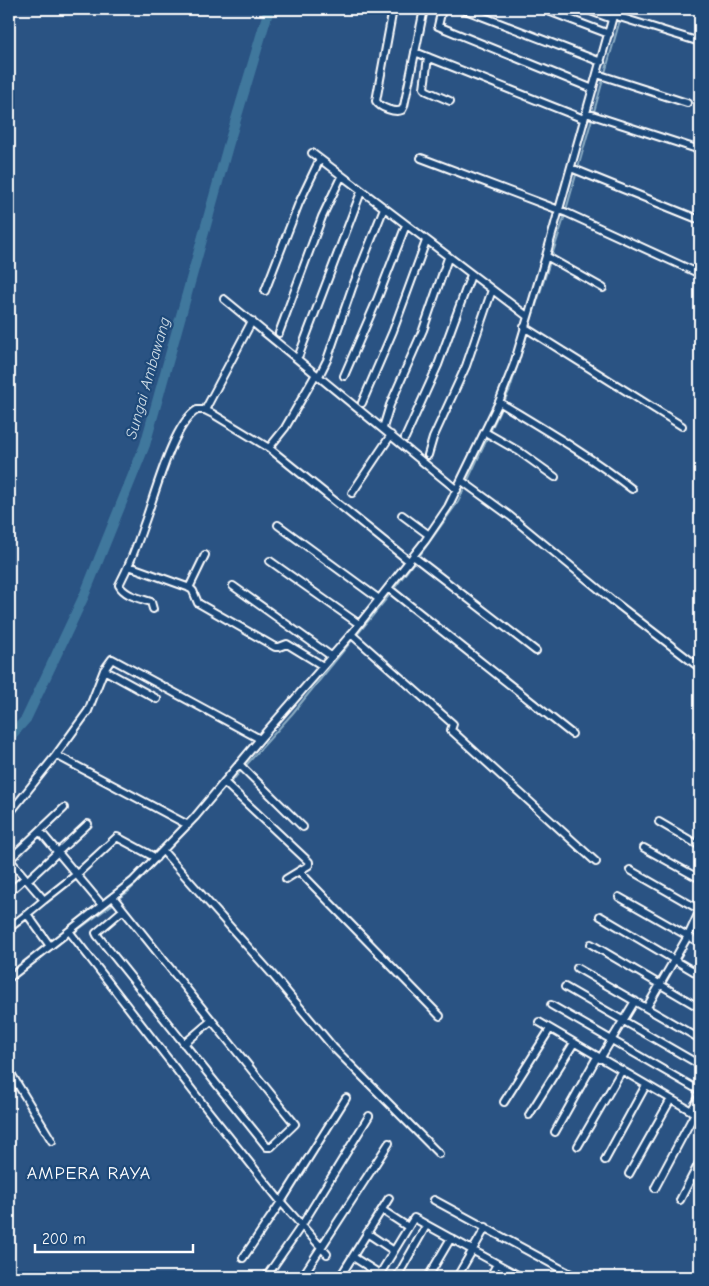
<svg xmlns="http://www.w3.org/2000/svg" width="709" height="1286" font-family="'Comic Neue',sans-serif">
  <rect width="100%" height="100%" fill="#2a5383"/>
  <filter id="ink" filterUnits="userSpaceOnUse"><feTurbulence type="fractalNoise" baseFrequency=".02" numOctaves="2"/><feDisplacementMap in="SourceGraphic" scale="10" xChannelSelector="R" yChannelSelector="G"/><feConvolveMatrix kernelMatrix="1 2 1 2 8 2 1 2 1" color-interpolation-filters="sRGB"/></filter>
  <g filter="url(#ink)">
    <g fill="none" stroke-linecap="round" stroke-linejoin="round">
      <path stroke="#8daec4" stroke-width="2" d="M622,16l1,-7
        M566,210l54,-190
        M529,327l36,-112
        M490,432l20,-43 18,-57
        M467,482l21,-45
        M418,558l40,-56 7,-15
        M394,589l21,-28
        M356,636l35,-43
        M231,782l61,-68 61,-75
        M168,850l57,-62
        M119,898l9,-6 34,-35
        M75,932l38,-28
        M22,971l46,-34"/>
      <path stroke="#41789d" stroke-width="10" d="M9,738l17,-19 58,-123 61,-151 83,-299 41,-137"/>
      <g stroke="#fff" stroke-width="10">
        <path id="minor" d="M393,9l-17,92c4,7 19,12 26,9l2,-4 20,-97
          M442,9l-4,17 155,63
          M463,9l138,53
          M543,9l66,25
          M585,9l27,10
          M613,15l87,27
          M415,52l169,67
          M428,57l-4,31 3,3 23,10
          M597,74l90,29
          M586,113l114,37
          M312,153l215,163
          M421,158l146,55 133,61
          M571,168l129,52
          M546,256l57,32
          M265,291l34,-88 21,-44
          M224,299l233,191
          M524,327l158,99
          M279,333l43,-116 19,-40
          M299,355l62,-163
          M319,376l8,-16 25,-72 32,-80
          M344,376l33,-76 29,-75
          M499,402c46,28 91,54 133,87
          M362,403l31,-72 33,-90
          M205,410l47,-89
          M383,428l7,-23 33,-75 25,-72
          M485,432l35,20 35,25
          M405,438l33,-73 33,-90
          M269,448l16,-20 31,-54
          M428,455l5,-17 33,-72 26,-76
          M462,481l48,35 102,84 88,68
          M352,493l39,-58
          M402,515l27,20
          M278,525l101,74
          M413,556l123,95
          M270,561l89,63
          M129,566l61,22 3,3 5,12 77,44h4l8,-3 36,22
          M233,586l98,70
          M189,588l16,-33
          M388,588l184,146
          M153,609l-2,-7c-11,-4 -26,-6 -32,-17 10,-19 18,-40 25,-61 10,-26 29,-101 53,-114h8l8,4 56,34 140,113
          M351,634l102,90 -2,6 145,132
          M104,670l53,29
          M700,731l-2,5 2,1
          M56,755l132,70
          M239,764l64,63
          M224,782l85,80v3l-23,14
          M9,814l47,-59 32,-44 16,-41 8,-11 148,80
          M659,822l41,24
          M40,831l62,74
          M644,848l56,31
          M163,851l109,123 61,73 106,107
          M9,859l35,41 -17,14 23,32
          M9,860l55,-52
          M630,870l70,40 -12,26 -41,71
          M299,871l141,145
          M31,877l57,-53
          M9,892l16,-14
          M113,897l182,227 -24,23h-4l-170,-212 -1,-2 27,-23
          M619,897l81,46
          M44,900l33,-26 40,-37 39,21
          M600,916l100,59
          M12,926l15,-12
          M69,931l137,177 75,94 46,52
          M591,944l109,64
          M577,968l123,71
          M9,978l124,-97 62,-64 65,-78 93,-107 72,-91 23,-34 51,-105 15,-38 32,-108 69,-247
          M565,987l135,78
          M551,1005l149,86
          M539,1022l161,94
          M184,1044l28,-24
          M600,1059l35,-58
          M9,1070l43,71
          M504,1102l46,-73
          M691,1111l9,-15
          M529,1115l45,-72
          M555,1132l42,-75
          M578,1146l44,-76
          M605,1160l41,-75
          M629,1174l42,-75
          M655,1188l40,-75
          M434,1200l142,77
          M680,1200l20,-39
          M382,1210l26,17
          M367,1233l27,18
          M353,1257l27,17
          M243,1258l38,-56 65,-104
          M266,1277l36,-52 67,-109
          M302,1277l87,-134
          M340,1277l49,-79
          M378,1277l36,-59 107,59
          M397,1277l29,-51
          M428,1277l23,-39
          M457,1277l29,-50
          M490,1277l7,-13
          M558,1277l4,-7"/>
      </g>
      <use href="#minor" stroke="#1f4a7a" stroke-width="6"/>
    </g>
  </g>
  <g text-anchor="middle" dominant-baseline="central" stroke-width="4.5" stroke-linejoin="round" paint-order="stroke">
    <g font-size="16" font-style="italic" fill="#d0dde6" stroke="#1f4a7a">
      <text transform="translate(148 378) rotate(-74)">Sungai Ambawang</text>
    </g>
    <g font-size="18" letter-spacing="1" fill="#fff" stroke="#1f4a7a">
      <text x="89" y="1173">AMPERA RAYA</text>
    </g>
  </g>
  <rect width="709" height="1286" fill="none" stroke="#1f4a7a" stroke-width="30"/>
  <rect x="15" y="15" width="679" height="1256" fill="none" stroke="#fff" stroke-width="2" filter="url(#ink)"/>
  <path d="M35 1244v8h158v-8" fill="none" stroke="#ffffff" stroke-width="2.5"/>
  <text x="42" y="1244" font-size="15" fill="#ffffff" stroke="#1f4a7a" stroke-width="4" paint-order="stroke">200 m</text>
</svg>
